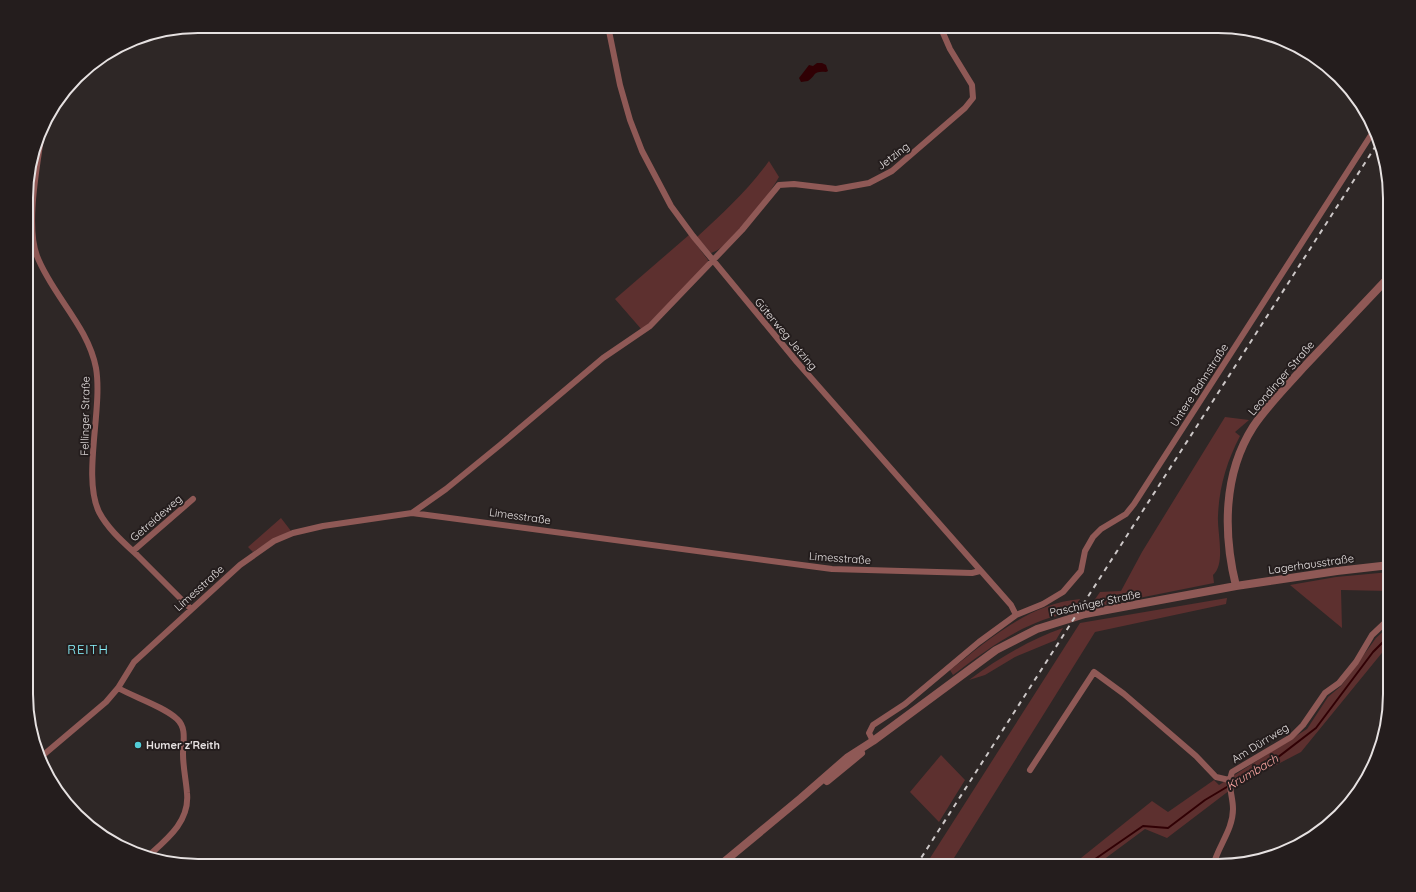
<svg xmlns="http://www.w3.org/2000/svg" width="1416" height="892" font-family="Quicksand,sans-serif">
  <rect width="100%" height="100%" fill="#2e2726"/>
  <path fill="#5d302f" d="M769,161l10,16c-10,18 -49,71 -68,76l-14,-16c26,-24 51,-47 72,-76z
    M689,235l19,25 -1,5 -65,65 -27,-31z
    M1225,417l24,3 -14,12 5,4c-13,25 -21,51 -22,80 -1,16 8,48 -5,59l1,8 -125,25 11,-16 21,-1 21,-39z
    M281,518l10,13 -18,8 -20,13 -5,-5z
    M1390,572v19l-49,-1 1,38 -52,-43 46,-8z
    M1390,594v21l-6,5v-17z
    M1227,598l-1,6 -131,28 -146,234h-24l155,-243z
    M1080,599l-7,14c-10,2 -20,3 -30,7 -33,12 -62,34 -90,55l-3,-5c40,-31 78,-66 130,-71z
    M1390,625v18l-89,109 -67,35 -67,51 -22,-9 -50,37h-24l81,-65 16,11 46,-32 5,5 88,-56 21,-32 13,-11 35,-48z
    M1063,628l-7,12 -41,17 -30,18 -16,5c30,-22 60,-40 94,-52z
    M941,755l24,25 -26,42 -29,-30z"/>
  <path fill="#300004" d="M817,63h5l4,2 2,6 -2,1c-14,-1 -9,3 -18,9l-7,1 -2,-4 10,-13 4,1z"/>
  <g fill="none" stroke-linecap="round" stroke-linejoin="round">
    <path stroke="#300004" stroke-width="2" d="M1085,866l58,-40 25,2 37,-28 42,-25 17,-7 52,-40 57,-76 17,-17"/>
    <path stroke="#8f5956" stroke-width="6" d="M608,26l12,59 10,35 12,31 29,55 22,30 104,126 214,243 5,10
      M42,130c-4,34 -17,94 -5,126 15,39 51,70 59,112 7,41 -14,109 3,144 9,17 24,30 38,43 18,18 36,36 53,53
      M412,513l34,-24 54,-44 103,-87 47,-32 92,-96 37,-45 15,-1 42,5 33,-6 23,-12 73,-63 8,-10 -1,-13 -22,-36 -10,-23
      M133,551l60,-52
      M118,688c16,9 47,19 59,31 10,9 6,23 6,35 0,13 3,26 4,39 3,29 -21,47 -40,64
      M873,741l-4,-8 4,-8 32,-21 74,-62 37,-27 27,-11 20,-12 18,-21 4,-20 8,-14 8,-8 25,-15 8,-10 239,-372
      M41,757l65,-55 12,-14 16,-26 106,-97 34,-24 19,-8 30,-7 89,-13 420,56 140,4 8,-2
      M1030,770l64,-98 30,22 72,62 20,21 13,3
      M1213,866c5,-20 20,-36 20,-57 0,-13 -6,-24 -1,-37l59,-35 12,-12 22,-32 14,-10 17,-21 16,-27 18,-17"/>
    <path stroke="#8f5956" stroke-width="8" d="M1236,586c-13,-53 -13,-112 17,-159 14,-21 32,-39 49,-58 29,-31 59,-62 88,-93
      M827,781l34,-28
      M719,866l82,-68 47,-41 25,-16 123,-91 41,-21 48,-15 151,-28 101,-15 53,-6"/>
    <path stroke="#ccc7c7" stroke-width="2" stroke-dasharray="5 5" stroke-linecap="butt" d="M916,866l461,-722"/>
  </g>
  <circle fill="#52ccd6" stroke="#241d1d" stroke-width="1.5" cx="138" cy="745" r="4"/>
  <g text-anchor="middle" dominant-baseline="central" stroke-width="4" stroke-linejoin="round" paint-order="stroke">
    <g font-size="11" fill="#e6e1e1" stroke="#241d1d">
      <text transform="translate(893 156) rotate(-38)">Jetzing</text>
      <text transform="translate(786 334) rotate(50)">Güterweg Jetzing</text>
      <text transform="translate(1281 378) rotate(-49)">Leondinger Straße</text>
      <text transform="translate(1199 385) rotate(-57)">Untere Bahnstraße</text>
      <text transform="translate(85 416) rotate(-89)">Fellinger Straße</text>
      <text transform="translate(520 516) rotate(8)">Limesstraße</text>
      <text transform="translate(156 518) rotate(-41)">Getreideweg</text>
      <text transform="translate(840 558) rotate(4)">Limesstraße</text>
      <text transform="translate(1311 564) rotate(-8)">Lagerhausstraße</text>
      <text transform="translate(199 588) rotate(-42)">Limesstraße</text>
      <text transform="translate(1095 603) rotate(-12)">Paschinger Straße</text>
      <text transform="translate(1260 743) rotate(-32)">Am Dürrweg</text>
    </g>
    <g font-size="11" font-weight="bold" fill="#e6e1e1" stroke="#241d1d" text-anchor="start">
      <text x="146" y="745">Humer z'Reith</text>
    </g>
    <g font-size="12" font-style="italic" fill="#fda7a3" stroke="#241d1d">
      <text transform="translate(1252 772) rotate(-31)">Krumbach</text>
    </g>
    <g font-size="13" letter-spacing="1" fill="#8af5ff" stroke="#241d1d">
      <text x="88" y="649">REITH</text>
    </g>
  </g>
  <path d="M0 0H1416V892H0ZM198 33H1218A165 165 0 0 1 1383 198V694A165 165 0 0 1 1218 859H198A165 165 0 0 1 33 694V198A165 165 0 0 1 198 33Z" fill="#241d1d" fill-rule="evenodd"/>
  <path fill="none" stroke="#e6e1e1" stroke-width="2" d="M198 33H1218A165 165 0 0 1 1383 198V694A165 165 0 0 1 1218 859H198A165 165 0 0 1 33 694V198A165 165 0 0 1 198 33Z"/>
</svg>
